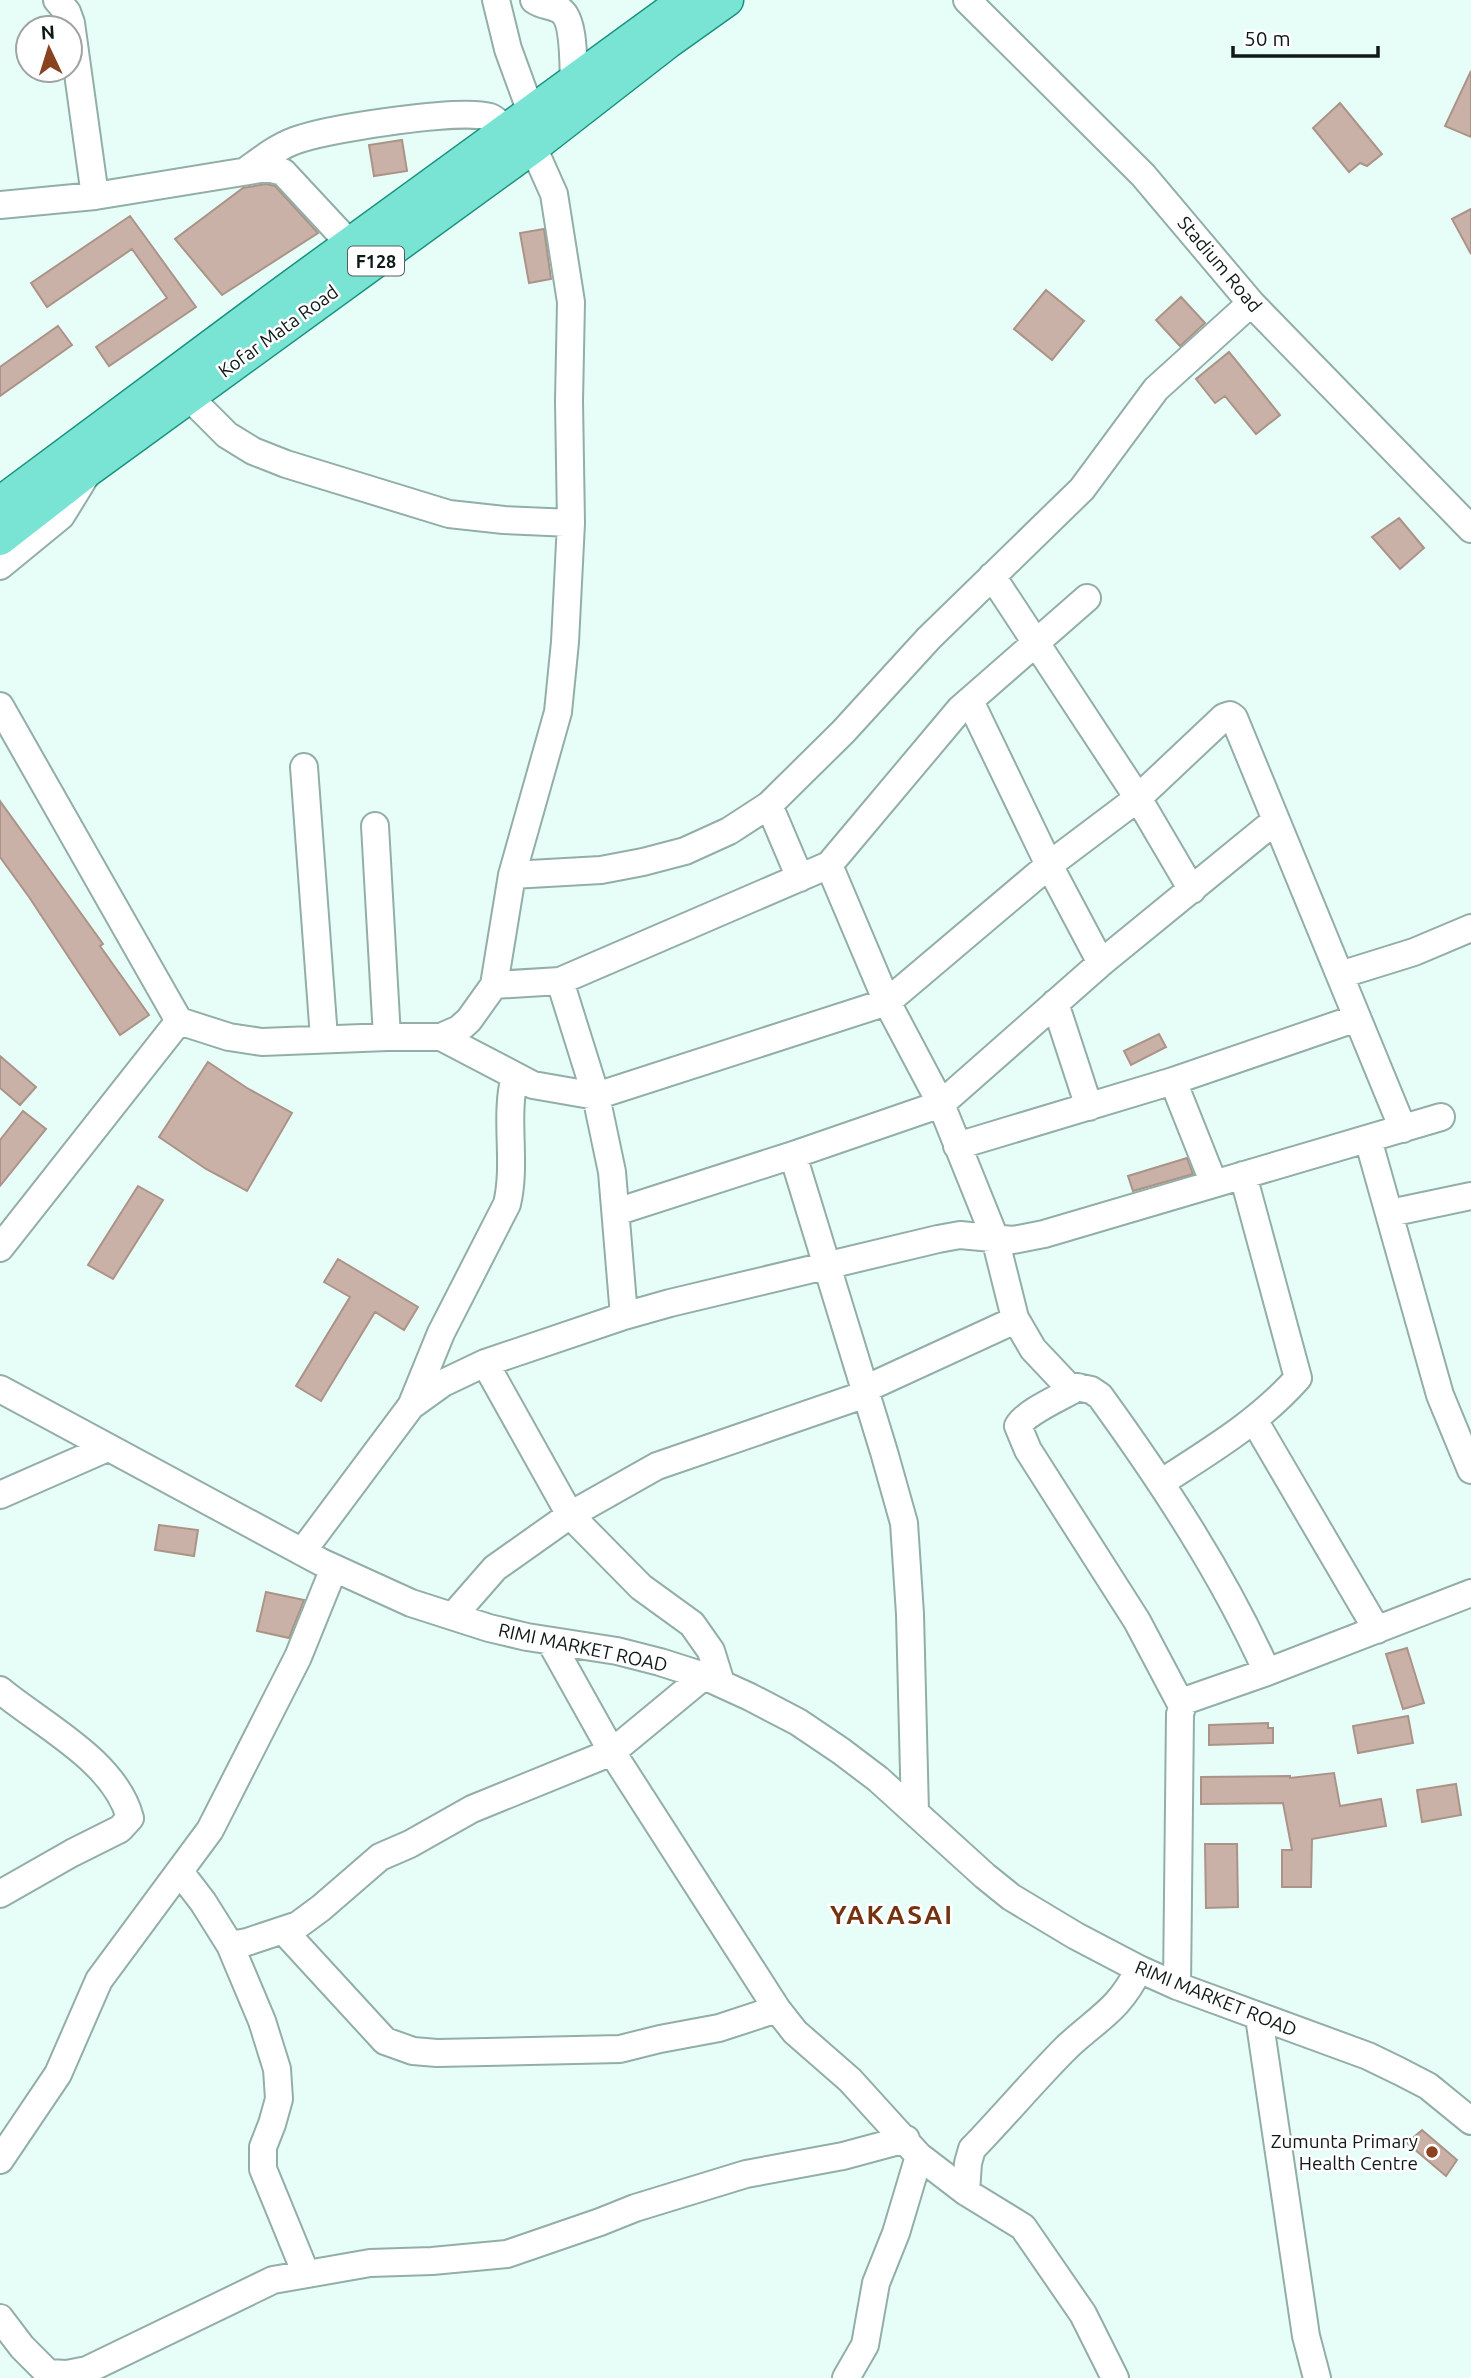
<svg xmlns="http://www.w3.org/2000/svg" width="1471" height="2378" font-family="Ubuntu,sans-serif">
  <rect width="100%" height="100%" fill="#e7fef8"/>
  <path fill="#cab1a7" stroke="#ab9388" stroke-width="2" d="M1471,71v66l-26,-11z
    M1340,103l42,51 -15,12 -7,-3 -11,9 -36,-44z
    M402,140l5,31 -33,5 -5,-31z
    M266,184l9,2 43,47 -96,62 -47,-56 68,-51z
    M1471,209v45l-19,-35z
    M130,216l66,91 -87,59 -13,-19 71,-49 -35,-49 -85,58 -16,-24z
    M544,229l7,50 -22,4 -9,-50z
    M1046,290l38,31 -32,39 -38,-31z
    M1181,297l24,26 -25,23 -24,-26z
    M58,326l14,19 -72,51v-29z
    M1229,352l51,63 -24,19 -31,-38 -10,7 -19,-24z
    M1399,518l25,30 -24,21 -28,-32z
    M0,801l103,143 -3,2 49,69 -29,20 -91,-138 -29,-40z
    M1159,1034l7,13 -35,18 -7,-14z
    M0,1056l36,31 -16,18 -20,-17z
    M208,1062l39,26 45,25 -45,78 -41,-22 -47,-32z
    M23,1111l23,18 -46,57v-46z
    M1187,1158l6,16 -60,17 -5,-15z
    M138,1186l25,14 -50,79 -25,-14z
    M338,1259l80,48 -14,23 -29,-18 -54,89 -25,-15 54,-89 -26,-15z
    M159,1525l39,5 -4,26 -39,-6z
    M266,1592l38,8 -15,38 -32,-7z
    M1407,1648l17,55 -21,6 -17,-55z
    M1408,1716l5,27 -55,10 -5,-27z
    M1268,1723v5h5v15l-64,2v-20z
    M1334,1773l6,33 41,-7 5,27 -74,13 -1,48h-29v-37h10l-9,-47 -82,1v-27l89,-1v2z
    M1456,1784l5,31 -39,7 -5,-32z
    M1205,1844h32l1,63 -32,1z
    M1422,2130l35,30 -11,16 -39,-33z"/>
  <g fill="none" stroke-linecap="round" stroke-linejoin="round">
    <g stroke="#92aea7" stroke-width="30">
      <path id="minor" d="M57,0l10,12 4,11 24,173
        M496,0l12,49 23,63
        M534,0c8,6 18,5 26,10 15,9 13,55 14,71
        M967,0l176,175 108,128 220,226
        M247,170c18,-13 34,-26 56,-32 32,-10 158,-30 187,-21 6,2 12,9 17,14
        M0,205l95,-9 172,-28 16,4 67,72
        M188,396l39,39 26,16 33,13 163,50 55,6 67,3
        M0,566l61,-50 24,-39
        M992,576l146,222 54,92
        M970,701l79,164 52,98
        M0,706l179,315 50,16 33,5 125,-5h54l92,48 63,11 291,-94 162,-137 89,-67 86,-81 6,-2 4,3 169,411
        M304,767l20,271
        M769,805l31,73
        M375,826l12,211
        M829,865l58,137 54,102 54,134 20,80 18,31 34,36 24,5 9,6c63,87 123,178 167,276
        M512,875l89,-5 42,-8 42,-11 44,-20 40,-26 74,-73 86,-94 153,-149 74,-100 95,-86
        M1340,975l74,-23 57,-24
        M560,981l36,115 16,76 12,144
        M494,985l66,-4 269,-116 131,-156 127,-111
        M1055,1003l34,104
        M441,1037l18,-8 10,-9 25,-35 18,-110 46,-163 7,-70 6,-119 -2,-122 2,-99 -17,-108 -21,-47
        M1173,1081l41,103
        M1368,1139l72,256 31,75
        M957,1146l216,-65 184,-63
        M793,1155l91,297 20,71 6,91 5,198
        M616,1212l177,-57 148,-51 160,-141 175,-143
        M1390,1213l81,-17
        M0,1248l179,-227
        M485,1363l85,152 71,72 51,37 19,27 10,32
        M1078,1387c-16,10 -51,24 -60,39l10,24 109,171 45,85
        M0,1389l321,173 90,41 78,25 38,9 90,14 43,11 44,14 46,21 48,25 43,29 37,28 107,97 26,21 65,39 63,33 38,17 191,70 31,15 29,15 43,35
        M865,1389l148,-68 2,-3
        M412,1404l29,-71 66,-129c10,-42 -3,-87 8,-128
        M1254,1420l123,210
        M1162,1482c48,-31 97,-60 136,-104l-55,-203
        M0,1495l107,-47
        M302,1552l109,-146 32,-23 42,-20 139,-47 46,-13 268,-64 22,-4 53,5 31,-6 397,-117
        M453,1616l42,-48 75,-53 87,-49 209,-72
        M550,1641l62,111 165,257 18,23 55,48 69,76 47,36 57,35 60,87 32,64
        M0,1690c42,35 115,71 130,128l-10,11 -48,24 -72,41
        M180,1872l23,30 27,43 32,76 15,48 2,30 -7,25 -9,23v22l43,105
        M283,1930l102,111 28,10 24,2 183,-4 40,-10 59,-11 58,-19
        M230,1945l17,-3 51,-17 23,-17 59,-51 30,-13 62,-35 140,-57 92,-76
        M1177,1986l3,-272 4,-13 83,-29 204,-79
        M1259,2017l47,319 11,42
        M0,2160l58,-86 41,-94 111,-150 88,-173 36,-89
        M966,2192l2,-29 4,-14c32,-33 62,-69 95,-102 31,-29 52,-37 72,-78
        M0,2318l22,29 26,26 19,1 20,-4 186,-90 97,-17 62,-2 75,-7 93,-32 35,-14 111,-34 97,-18 63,-17
        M846,2378l19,-33 11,-62 20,-50 23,-77"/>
    </g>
    <g stroke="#1a917e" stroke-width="35">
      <path id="major" d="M0,503l285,-212 400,-291
        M0,539l91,-71 442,-321 135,-105 59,-42"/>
    </g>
    <use href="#minor" stroke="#fff" stroke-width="26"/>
    <use href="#major" stroke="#79e4d3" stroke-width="32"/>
  </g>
  <circle fill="#8a4320" stroke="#fff" stroke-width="2.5" cx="1432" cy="2152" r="7"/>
  <g text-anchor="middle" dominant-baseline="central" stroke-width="5" stroke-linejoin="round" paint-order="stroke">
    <rect fill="#fff" stroke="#575e5d" stroke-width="2" x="348" y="246.5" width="56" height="29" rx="5"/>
    <g font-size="18" font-weight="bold" fill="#0f1917">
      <text x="376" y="261">F128</text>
    </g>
    <g font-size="19" fill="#0f1917" stroke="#fff">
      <text transform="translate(1220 264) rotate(50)">Stadium Road</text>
      <text transform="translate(278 331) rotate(-36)">Kofar Mata Road</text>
      <text transform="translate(583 1647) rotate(12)">RIMI MARKET ROAD</text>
      <text transform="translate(1216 1998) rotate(22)">RIMI MARKET ROAD</text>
    </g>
    <g font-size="19" fill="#0f1917" stroke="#fff" text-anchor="end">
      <text x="1418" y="2141">Zumunta Primary<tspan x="1418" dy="22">Health Centre</tspan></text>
    </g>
    <g font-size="26" font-weight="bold" letter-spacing="2" fill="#733312" stroke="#fff">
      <text x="892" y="1914">YAKASAI</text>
    </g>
  </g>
  <g transform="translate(49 49) rotate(356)"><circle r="33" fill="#ffffff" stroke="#9fa3a2" stroke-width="2"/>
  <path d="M0-5L12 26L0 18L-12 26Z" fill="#8a4320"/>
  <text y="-10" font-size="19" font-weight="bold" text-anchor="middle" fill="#0f1917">N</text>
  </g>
  <path d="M1233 46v10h145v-10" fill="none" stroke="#0f1917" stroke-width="3.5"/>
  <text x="1244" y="46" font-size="21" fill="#0f1917" stroke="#ffffff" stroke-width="5" paint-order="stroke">50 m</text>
</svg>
